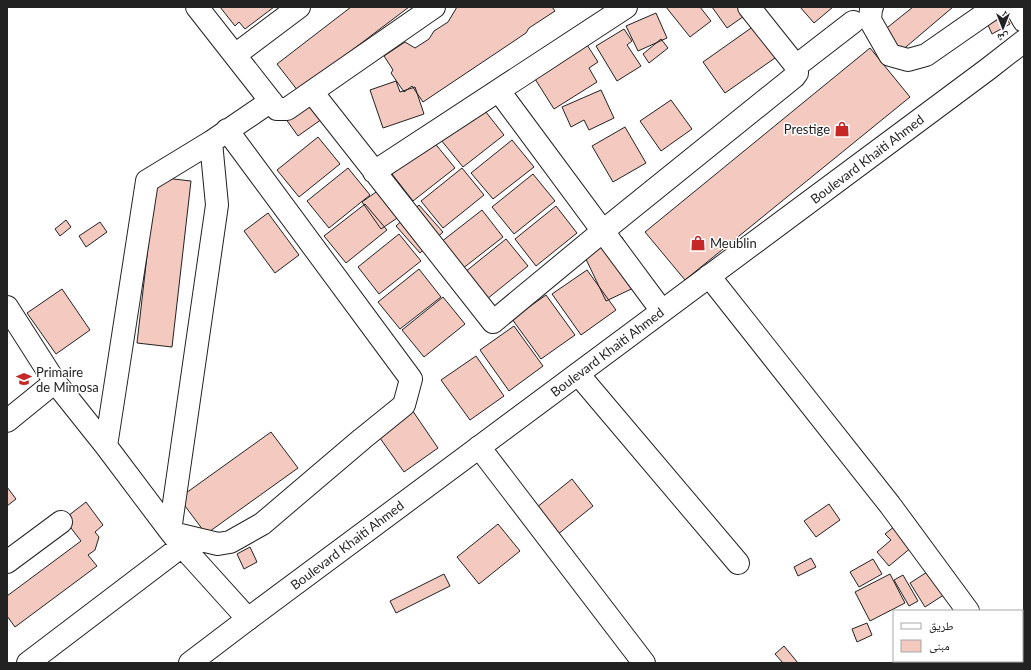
<svg xmlns="http://www.w3.org/2000/svg" width="1031" height="670" font-family="Lato,'Noto Naskh Arabic',sans-serif">
  <rect width="100%" height="100%" fill="#fff"/>
  <path fill="#f3c9c0" stroke="#222" d="M220,7h54l-29,22 -6,-7 -4,4z
    M351,7h58l-111,84 -21,-27z
    M457,7h95l3,4 -26,17 -3,5 -103,69 -11,-16 -8,6 -13,-19 2,-3 -9,-14 21,-14 10,6 14,-9 5,-8 14,-9z
    M666,7h34l11,14 -21,16z
    M712,7h45l-30,21z
    M800,7h33l-19,16z
    M913,7h40l-53,45 -17,-21z
    M656,13l11,25 -29,13 -12,-25z
    M1005,15l5,9 -18,10 -4,-9z
    M761,21l24,30 -60,42 -22,-31z
    M624,29l8,12 -5,4 14,21 -24,15 -21,-35z
    M582,37l16,25 -9,6 8,14 -43,27 -24,-38z
    M661,39l7,9 -19,15 -6,-9z
    M870,48l40,49 -225,183 -40,-48z
    M396,81l4,11 15,-5 9,27 -41,14 -13,-38z
    M601,90l13,28 -25,12 -5,-10 -13,7 -9,-20z
    M306,98l16,21 -24,17 -15,-21z
    M671,100l21,29 -31,22 -21,-30z
    M482,107l22,28 -41,32 -22,-27z
    M625,127l21,36 -33,19 -21,-36z
    M318,137l22,27 -41,33 -22,-27z
    M512,140l22,27 -41,32 -22,-26z
    M433,141l22,27 -42,33 -21,-27z
    M348,168l22,27 -41,33 -22,-27z
    M462,168l22,27 -41,33 -22,-27z
    M533,174l22,27 -41,33 -22,-27z
    M156,177l35,4 -19,166 -35,-4z
    M393,180l19,28 -31,21 -19,-27z
    M365,204l22,26 -41,33 -22,-27z
    M419,205l24,27 -23,21 -24,-27z
    M556,206l21,27 -41,33 -21,-27z
    M482,210l21,27 -41,32 -21,-27z
    M268,213l31,42 -24,18 -31,-42z
    M66,220l5,7 -11,9 -5,-7z
    M100,222l7,10 -21,15 -7,-11z
    M399,234l22,27 -42,33 -21,-27z
    M622,237l22,46 -38,18 -22,-46z
    M506,239l22,27 -41,33 -22,-27z
    M419,269l22,28 -41,32 -22,-27z
    M587,270l29,40 -35,25 -29,-41z
    M62,289l28,41 -34,24 -29,-41z
    M546,295l29,40 -34,24 -29,-40z
    M443,297l22,27 -41,33 -22,-27z
    M514,326l29,40 -34,25 -29,-41z
    M476,356l28,40 -34,24 -29,-40z
    M410,407l28,41 -34,24 -29,-41z
    M271,432l27,36 -92,66 -27,-36z
    M572,479l21,27 -41,33 -21,-27z
    M7,487l9,12 -9,7z
    M86,502l17,23 -8,7 4,5 -4,13 -7,5 9,11 -82,61 -8,-11v-20l74,-55 -17,-22z
    M829,504l11,16 -24,17 -12,-16z
    M900,522l18,20 -29,24 -12,-14 14,-12 -6,-6z
    M498,524l22,27 -41,33 -22,-27z
    M250,547l7,15 -13,7 -7,-15z
    M811,558l5,9 -18,9 -4,-9z
    M873,559l9,15 -23,13 -9,-15z
    M938,565l15,24 -28,18 -15,-24z
    M444,574l6,12 -54,27 -6,-12z
    M890,574l15,29 -35,18 -15,-29z
    M903,575l15,26 -9,5 -15,-26z
    M867,623l5,12 -15,7 -5,-13z
    M784,646l14,17h-15l-8,-9z"/>
  <g fill="none" stroke-linecap="round" stroke-linejoin="round">
    <g stroke="#222" stroke-width="24">
      <path id="minor" d="M197,7l80,102h10l147,-102
        M872,7l-1,2 -1,11 20,35 18,5 18,-5 69,-48
        M1016,7l8,14
        M235,55l64,-48
        M796,66l57,-44
        M499,91l163,220
        M312,92l181,230 110,-91 191,-154 3,-4 -1,-7 -47,-59
        M374,172l252,-165
        M709,276l181,229 78,106
        M7,307l48,75 51,64 64,85 12,15 66,73
        M578,374l160,189
        M7,421l48,-39
        M106,446l41,-265 64,-39 60,-41
        M479,447l165,216
        M170,531l47,-326 -6,-63
        M172,533l46,11 12,-2 32,-18 100,-85 42,-34 7,-26 -184,-249
        M7,562l54,-40
        M1004,661l2,2
        M28,663l154,-117"/>
    </g>
    <g stroke="#222" stroke-width="24">
      <path id="highway" d="M190,663l58,-44 740,-550 36,-28"/>
    </g>
    <use href="#minor" stroke="#fff" stroke-width="22"/>
    <use href="#highway" stroke="#fff" stroke-width="22"/>
  </g>
  <defs>
    <g id="shop-bare" transform="scale(1.2)"><path d="M-5-2.5h2.3a2.7 3.5 0 0 1 5.4 0H5L5.5 6h-11ZM-1.5-2.5h3a1.5 2.3 0 0 0-3 0Z" fill="#c62828" stroke="#fff" stroke-width="2.5" paint-order="stroke"/></g>
    <g id="school-bare" transform="scale(1.2)"><path d="M0-5L7-2L0 1L-7-2ZM-4 1L0 2.5L4 1V4Q0 6-4 4Z" fill="#c62828" stroke="#fff" stroke-width="2.5" paint-order="stroke"/></g>
  </defs>
  <g fill-rule="evenodd">
    <use href="#shop-bare" x="842" y="129"/>
    <use href="#shop-bare" x="698" y="243"/>
    <use href="#school-bare" x="24" y="379"/>
  </g>
  <g text-anchor="middle" dominant-baseline="central" stroke-width="3" stroke-linejoin="round" paint-order="stroke">
    <g font-size="13" fill="#222" stroke="#fff" text-anchor="start">
      <text x="830" y="129" text-anchor="end">Prestige</text>
      <text x="710" y="243">Meublin</text>
      <text x="36" y="372">Primaire<tspan x="36" dy="15">de Mimosa</tspan></text>
    </g>
    <g font-size="13" fill="#222" stroke="#fff">
      <text transform="translate(867 159) rotate(-37)">Boulevard Khaiti Ahmed</text>
      <text transform="translate(607 352) rotate(-37)">Boulevard Khaiti Ahmed</text>
      <text transform="translate(347 545) rotate(-37)">Boulevard Khaiti Ahmed</text>
    </g>
  </g>
  <rect width="1031" height="670" fill="none" stroke="#222222" stroke-width="16"/>
  <rect x="893" y="610" width="130" height="52" fill="#ffffff" stroke="#a7a7a7"/>
  <rect x="901" y="623" width="20" height="6" fill="#ffffff" stroke="#a7a7a7"/>
  <text x="929" y="630" font-size="12" fill="#222222">طريق</text>
  <rect x="901" y="640" width="20" height="12" fill="#f3c9c0" stroke="#a7a7a7"/>
  <text x="929" y="650" font-size="12" fill="#222222">مبنى</text>
  <g transform="translate(1003 28) rotate(180)" stroke="#ffffff" stroke-width="3" paint-order="stroke">
  <path d="M0-3L7 15L0 10L-7 15Z" fill="#222222"/>
  <text y="-6" font-size="11" font-weight="bold" text-anchor="middle" fill="#222222">ش</text>
  </g>
</svg>
